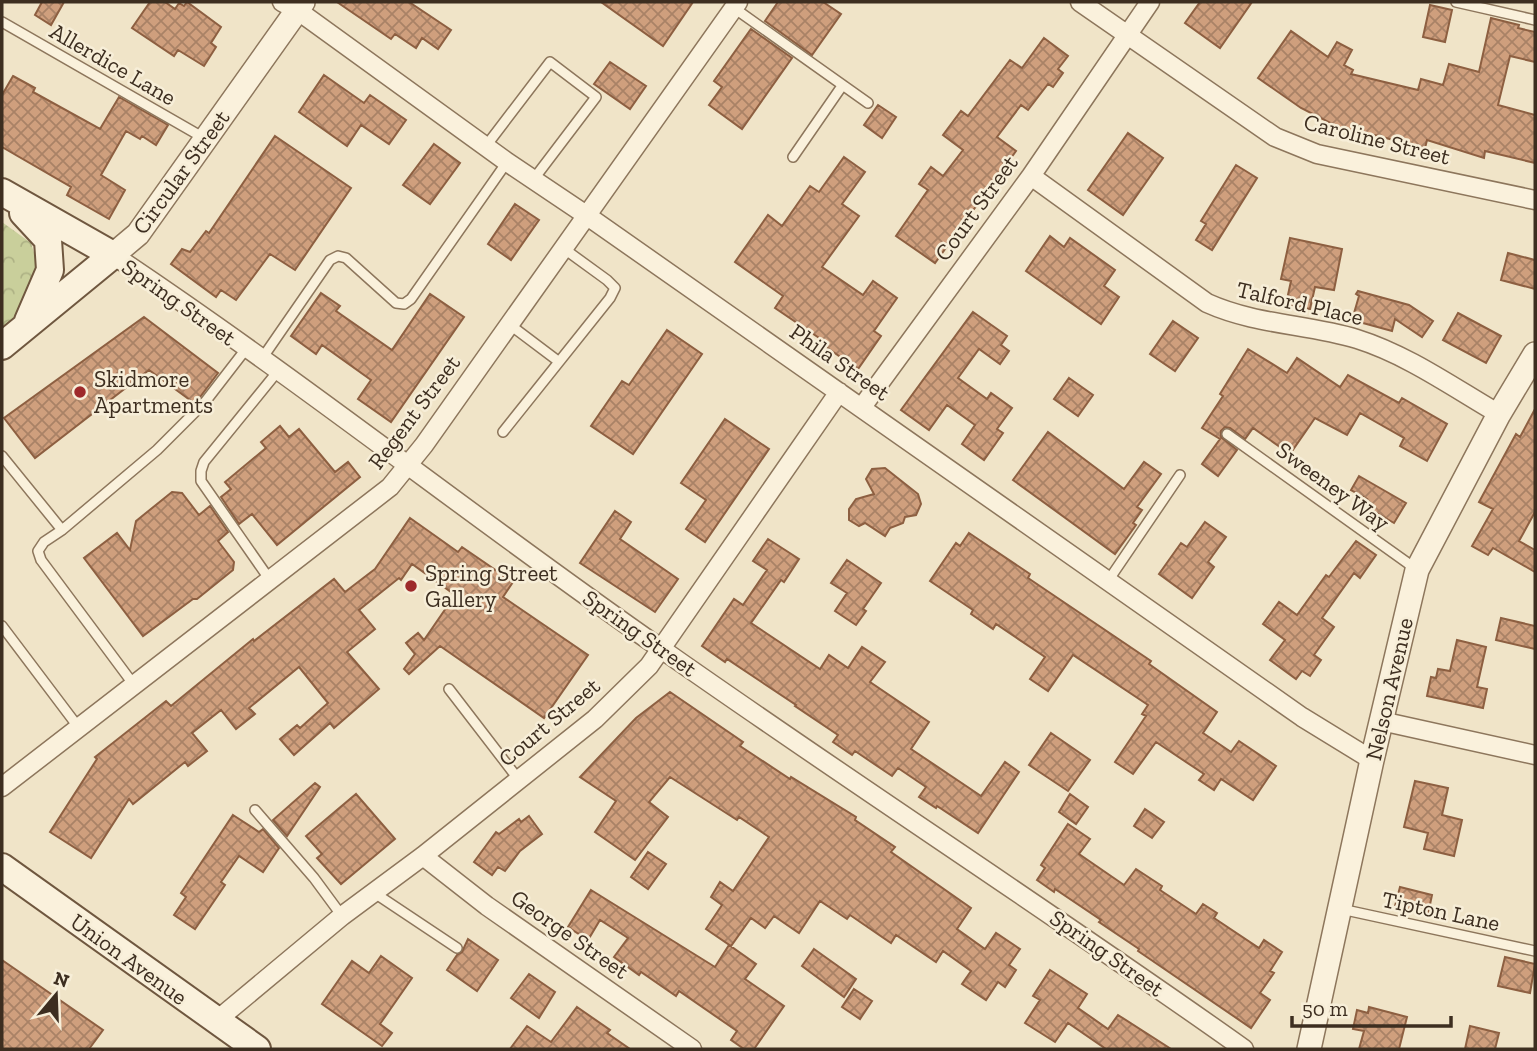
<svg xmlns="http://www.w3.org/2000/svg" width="1537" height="1051" font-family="'Zilla Slab',serif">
  <defs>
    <pattern id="forest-crowns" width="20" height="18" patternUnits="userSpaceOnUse" patternTransform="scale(1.75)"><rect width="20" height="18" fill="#c9cf9b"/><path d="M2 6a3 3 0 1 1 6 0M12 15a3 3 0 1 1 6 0" fill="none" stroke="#aeb285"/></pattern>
    <pattern id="building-cross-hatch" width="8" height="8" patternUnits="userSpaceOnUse" patternTransform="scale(1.75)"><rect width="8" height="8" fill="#cf9f7d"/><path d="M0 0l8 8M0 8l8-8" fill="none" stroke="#a98266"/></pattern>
  </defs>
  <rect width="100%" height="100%" fill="#f0e4c8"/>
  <path fill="url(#forest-crowns)" d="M2,222l29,21 9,29 -17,39 -21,17z"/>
  <path fill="url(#building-cross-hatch)" stroke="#8d5f41" stroke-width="2" d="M42,2h22l-13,23 -16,-10z
    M150,2h15l10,7 4,-6 5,3 3,-4 34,25 -10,16 5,4 -12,19 -26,-16 -4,6 -42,-28z
    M337,2h72l42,28 -13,19 -16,-11 -6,10 -21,-14 -4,5z
    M601,2h92l-30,44z
    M778,2h45l18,12 -29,41 -47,-34z
    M1200,2h52l-32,46 -35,-25z
    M1430,5l22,5 -7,32 -22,-5z
    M1491,18l28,7 -1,3 17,4v30l-25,-6 -12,49 37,10v48l-50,-12 -1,7 -57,-18 -2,8 -51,-13 -1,2 -29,-7 -43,-22 -43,-30 33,-47 37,26 9,-15 15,8 -8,15 9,5 -2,4 67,16 3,-11 22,6 6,-21 30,8z
    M751,29l41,29 -50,71 -33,-24 13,-18 -8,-6z
    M1044,38l24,18 -10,13 5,4 -10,14 -5,-3 -20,26 -7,-5 -24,32 19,14 -81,112 -39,-27 32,-46 -9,-6 12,-17 12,9 20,-26 -20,-15 18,-24 7,5 42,-56 12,8z
    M610,62l36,24 -16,23 -36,-25z
    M324,75l40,28 6,-8 36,25 -17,24 -28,-19 -14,21 -48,-34z
    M13,76l22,12 -2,4 67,37 19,-32 49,28 -12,20 -14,-9 -2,3 -14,-8 -25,44 24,15 -16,29 -42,-24 4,-8 -69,-40v-52z
    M878,105l18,12 -14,21 -18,-13z
    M1128,133l35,25 -40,57 -35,-25z
    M275,136l76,52 -56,82 -25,-16 -34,46 -15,-10 -5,7 -45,-33 11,-15 8,3 16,-21 3,2z
    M434,144l26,19 -30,41 -27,-19z
    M844,157l21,15 -23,32 17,12 -37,51 41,28 10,-14 24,17 -23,33 7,5 -23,33 -32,-22 2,-3 -53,-36 8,-12 -48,-34 33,-47 14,11 28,-40 9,6z
    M1236,165l21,13 -45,72 -16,-10 10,-16 -5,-3z
    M515,204l24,16 -28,40 -23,-16z
    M1050,236l14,11 6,-9 45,32 -11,16 15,11 -18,27 -75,-53z
    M1290,238l52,11 -8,41 -19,-3 -5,22 -24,-5 5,-23 -10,-2z
    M1508,253l27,7v29l-34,-9z
    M1358,291l51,14 24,16 -11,16 -27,-18 -3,12 -40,-11 7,-24 -3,-2z
    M321,293l19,13 -4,5 56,39 38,-56 34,23 -73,105 -33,-23 13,-19 -49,-35 -6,9 -25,-18z
    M973,312l34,24 -6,9 8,6 -9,13 -21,-15 -21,29 29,21 4,-6 21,15 -15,21 6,4 -19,27 -22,-16 13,-19 -28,-20 -18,25 -28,-20z
    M1458,313l43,23 -15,27 -43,-23z
    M144,317l74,56 -18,24 -6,6 -45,-33 -114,88 -31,-40z
    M1173,321l25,17 -23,33 -25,-17z
    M667,330l35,24 -69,100 -42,-28 31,-45 7,4z
    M1248,349l39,24 10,-15 43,29 8,-12 51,28 3,-5 45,26 -20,37 -27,-15 4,-8 -44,-25 -13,22 -32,-17 -25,36 -37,-26 -8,11 -15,-11 -5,-1 -4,4v6l16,13 -19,26 -16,-12 18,-25 -18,-11 21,-32 -3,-2z
    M1069,378l24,17 -15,21 -24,-17z
    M1535,409v103l-16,29 16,9v22l-42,-24 -5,7 -16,-9 21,-37 -14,-7 37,-68 4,3z
    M725,419l44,30 -64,93 -19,-13 20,-29 -25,-17z
    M280,426l9,11 10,-8 36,43 13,-10 12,15 -83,68 -25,-31 -13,10 -18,-27 10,-8 -6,-7 41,-34 -5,-6z
    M1048,432l76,57 20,-27 17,12 -24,33 5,3 -9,13 3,2 -21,29 -102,-74z
    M885,468l33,26 3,10 -5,11 -11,2 -2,6 -13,5 -5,8 -20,-13 -6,3 -10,-6v-11l7,-10 18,-5 -8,-15 6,-10z
    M1359,476l47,27 -12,20 -31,-18 4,-6 -16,-9z
    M172,492l10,1 17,22 11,-9 18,26 -10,9 16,21 -1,8 -36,29h-4l-50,37 -59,-78 33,-25 13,17 6,-29z
    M615,511l16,11 -11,17 58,40 -23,33 -75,-49z
    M410,518l48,34 4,-5 51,35 -10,15 85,58 -44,63 -104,-72 -31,28 -5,-5 11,-15 -9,-11 12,-10 6,7 31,-45 -43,-31 -11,16 -2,-2 -40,32 16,19 -28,23 32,37 -45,39 -4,-5 -36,32 -14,-16 17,-14 3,3 28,-25 -29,-36 -50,41 6,6 -19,15 -15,-19 -29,23 15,18 -19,15 -3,-4 -52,42 -4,-5 -38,59 -41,-26 47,-73 -2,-2 71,-56 5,5 82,-67 1,2 80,-62 11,13 30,-23z
    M1205,522l21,15 -18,25 6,5 -22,31 -33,-24 22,-31 6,4z
    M969,533l61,41 -2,4 123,83 -2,3 68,48 -14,21 28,19 8,-11 37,25 -23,34 -32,-21 -7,11 -15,-10 5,-6 -48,-32 -23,32 -18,-12 31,-46 -4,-2 6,-9 -75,-50 -25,36 -18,-12 15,-22 -49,-33 -3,5 -22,-15 2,-4 -43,-29 26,-38 4,3z
    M768,539l31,20 -15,23 -3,-2 -30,43 69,46 9,-14 19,13 14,-21 23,15 -15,20 59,40 -18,27 70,47 24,-34 14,10 -41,61 -41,-27 -1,2 -17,-11 7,-10 -28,-19 -6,8 -37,-25 -3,4 -19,-13 5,-7 -43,-29 1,-1 -69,-46 -2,3 -23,-16 32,-47 9,6 24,-35 -14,-9z
    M1356,541l20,14 -16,23 -6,-5 -32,45 12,9 -20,28 7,5 -11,16 -8,-5 -6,8 -26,-19 15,-20 -22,-16 16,-22 18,13 29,-40 3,2z
    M847,560l34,23 -18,26 3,2 -10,14 -21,-14 12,-18 -16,-10z
    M1501,618l34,8v23l-39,-9z
    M1457,640l29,7 -9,40 10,2 -4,19 -56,-12 4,-19 5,1 2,-9 12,2z
    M670,692l73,50 -3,4 50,33 1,-2 65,40 -1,3 40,27 -4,5 80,56 -14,21 28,20 11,-16 24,16 -11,16 7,5 -11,17 -7,-5 -12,18 -24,-16 9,-13 -28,-20 -7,11 -40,-27 -5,8 -41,-28 -3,4 -27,-18 -21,32 -25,-17 -9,12 -14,-10 -20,28 -25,-17 16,-24 -11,-8 9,-15 13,9 36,-54 -30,-20 -2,3 -67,-43 -21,25 19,15 -33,43 -40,-28 21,-31 -36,-24 56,-59z
    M1051,733l39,27 -22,31 -39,-26z
    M1415,781l33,7 -6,27 20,5 -8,36 -30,-7 4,-16 -24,-6z
    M315,783l5,4 -33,49 -14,-16z
    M356,794l39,45 -54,45 -24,-26 5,-4 -16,-18z
    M1070,794l18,13 -12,17 -17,-12z
    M1145,809l19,13 -12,16 -18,-12z
    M233,815l26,17 4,-3 16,19 -16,24 -24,-16 -18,26 4,3 -30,44 -21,-14 12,-18 -5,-4z
    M529,816l13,18 -22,17 -15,20 -7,-4 -6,8 -18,-13 22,-30 3,2 20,-15 2,3z
    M1068,824l22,15 -11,15 45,31 12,-16 26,17 -2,4 36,24 7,-10 14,9 -3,5 45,30 5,-8 18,12 -12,19 4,2 -14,20 10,7 -19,28 -113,-77 1,-2 -40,-27 2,-2 -46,-31 -1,3 -17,-12 8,-12 -4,-3z
    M648,852l18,12 -18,25 -17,-12z
    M1400,887l32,8 -4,19 -33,-8z
    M591,890l124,77 14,-22 27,19 -11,15 39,27 -30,43h-10l-13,-9 6,-9 -58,-40 -3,5 -35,-24 -2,3 -25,-18 14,-19 -28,-18 -12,20 -20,-13z
    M468,939l30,21 -21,31 -30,-21 10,-15 5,-3z
    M814,949l42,30 -12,18 -42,-31z
    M381,956l31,22 -32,46 12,9 -10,13 -60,-42 30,-43 17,12z
    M1505,957l30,7 -5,29 -32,-7z
    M2,960l101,70 -14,19h-87z
    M1050,970l37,24 -9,14 30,21 10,-14 53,34h-65l-38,-26 -13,19 -30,-19 15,-23 -7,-4z
    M529,974l26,18 -16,26 -28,-20z
    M854,989l18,12 -12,18 -18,-12z
    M577,1007l33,23 -3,3 23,16h-120l17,-23 24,16z
    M1369,1007l38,10 -8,32h-40l5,-18 -11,-2 4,-19 11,3z
    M1470,1026l29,7 -4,16h-30z"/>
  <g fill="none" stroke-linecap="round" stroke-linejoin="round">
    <g stroke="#8d765c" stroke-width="12">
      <path id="service" d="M1456,2l79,18
        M734,8l134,95
        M2,22l202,116
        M486,146l64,-84 46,35 -63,83
        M793,157l49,-71
        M509,324l49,37
        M261,360l69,-100 8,-4 8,2 50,45 8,1 7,-5 96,-137
        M503,432l107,-134 5,-10 -8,-8 -44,-32
        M1227,434l189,135
        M2,456l60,74
        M270,580l-69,-99v-10l3,-9 74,-91
        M1108,581l72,-106
        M2,626l77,102
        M134,685l-93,-125 -3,-9 6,-9 18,-12 95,-80 48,-48 41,-53
        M449,689l70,91
        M255,810l59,68 28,38
        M373,892l84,56
        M1341,909l194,42"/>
    </g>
    <g stroke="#8d765c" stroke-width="21">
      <path id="minor" d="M282,2l15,8 210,152 79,53 716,502 70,43
        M1080,2l195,135 42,17 218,46
        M1031,176l176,127c49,22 100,21 150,36 51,16 97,49 142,75
        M113,255c186,124 363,265 547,393 193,136 391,264 584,401
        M862,407l169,-231 119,-174
        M1381,721l154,34
        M2,787l388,-300 34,-42 314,-443
        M423,856l64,50 205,143
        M216,1021l126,-105 81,-60 172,-137 54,-53 190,-274"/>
    </g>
    <g stroke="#8d765c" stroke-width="26">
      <path id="tertiary" d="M113,255l25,-21 165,-232
        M1309,1049l63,-289 45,-190 82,-156 36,-60"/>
    </g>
    <g stroke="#6f573f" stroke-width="30">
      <path id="secondary" d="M2,192l111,63 -111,91
        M23,213l25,27 2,30 -22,51
        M2,867l255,182"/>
    </g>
    <use href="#service" stroke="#faf1dc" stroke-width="9"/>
    <use href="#minor" stroke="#faf1dc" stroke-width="18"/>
    <use href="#tertiary" stroke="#faf1dc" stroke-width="23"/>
    <use href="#secondary" stroke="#faf1dc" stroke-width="26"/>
  </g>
  <g fill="#9e2a2b" stroke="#f7eed8" stroke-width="2.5">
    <circle cx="80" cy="392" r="7"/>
    <circle cx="411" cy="586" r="7"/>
  </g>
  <g text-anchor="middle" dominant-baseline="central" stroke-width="5" stroke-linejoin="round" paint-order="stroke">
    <g font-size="23" fill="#3d2e20" stroke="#f7eed8">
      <text transform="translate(113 64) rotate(30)">Allerdice Lane</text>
      <text transform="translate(1377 139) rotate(14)">Caroline Street</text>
      <text transform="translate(181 172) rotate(-54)">Circular Street</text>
      <text transform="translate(976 208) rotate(-54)">Court Street</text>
      <text transform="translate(179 302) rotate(35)">Spring Street</text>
      <text transform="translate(1300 303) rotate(13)">Talford Place</text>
      <text transform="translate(840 362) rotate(35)">Phila Street</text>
      <text transform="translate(414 412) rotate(-53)">Regent Street</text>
      <text transform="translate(1333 486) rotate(36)">Sweeney Way</text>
      <text transform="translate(640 633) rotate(35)">Spring Street</text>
      <text transform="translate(1389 689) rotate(-77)">Nelson Avenue</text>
      <text transform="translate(549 722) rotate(-40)">Court Street</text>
      <text transform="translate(1441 911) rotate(12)">Tipton Lane</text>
      <text transform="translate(570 934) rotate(35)">George Street</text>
      <text transform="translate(1107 953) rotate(35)">Spring Street</text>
      <text transform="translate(129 959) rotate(36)">Union Avenue</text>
    </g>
    <g font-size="23" fill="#3d2e20" stroke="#f7eed8" text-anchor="start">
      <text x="94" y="379">Skidmore<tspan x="94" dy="26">Apartments</tspan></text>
      <text x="425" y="573">Spring Street<tspan x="425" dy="26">Gallery</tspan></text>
    </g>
  </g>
  <rect width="1537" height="1051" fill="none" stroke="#3d2e20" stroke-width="7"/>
  <g transform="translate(56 995) rotate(19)" stroke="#f7eed8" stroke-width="5" paint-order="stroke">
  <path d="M0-5L12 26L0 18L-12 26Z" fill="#3d2e20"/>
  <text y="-10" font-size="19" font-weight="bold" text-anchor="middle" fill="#3d2e20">N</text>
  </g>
  <path d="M1292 1016v10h159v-10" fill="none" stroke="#3d2e20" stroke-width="3.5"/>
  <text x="1302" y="1016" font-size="21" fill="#3d2e20" stroke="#f7eed8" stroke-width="5" paint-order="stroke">50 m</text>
</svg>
